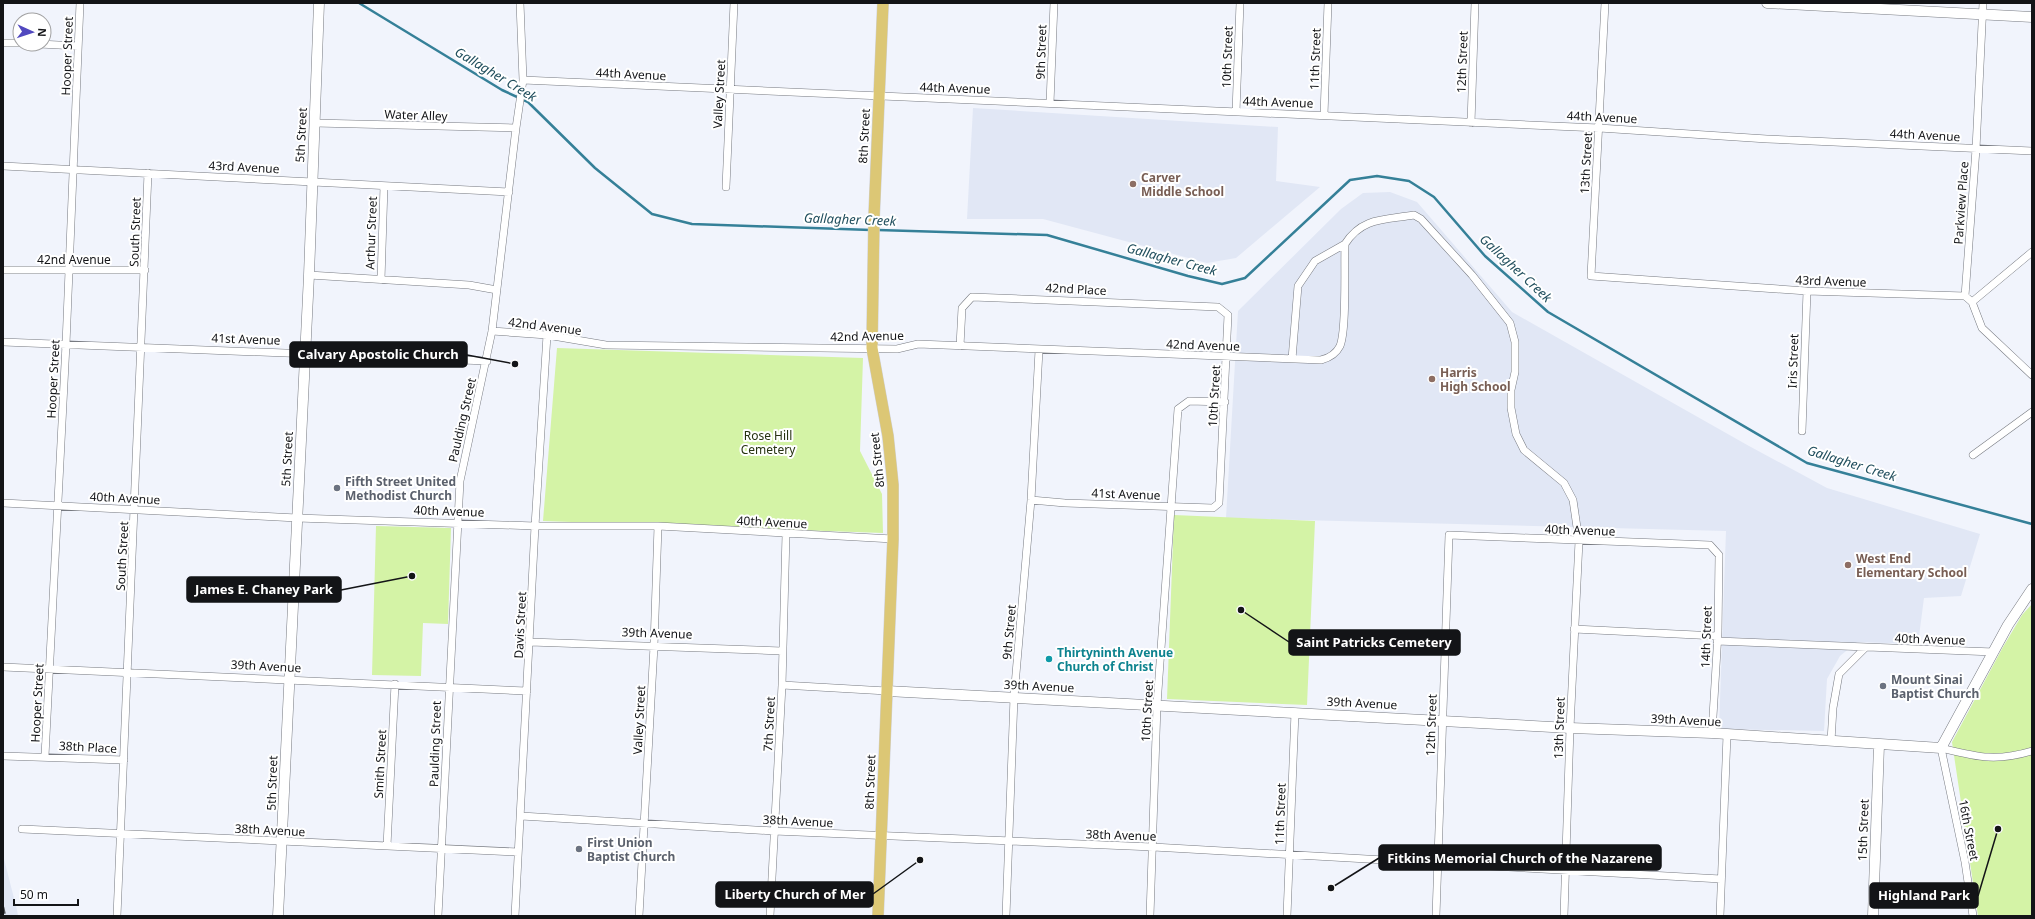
<svg xmlns="http://www.w3.org/2000/svg" width="2035" height="919" font-family="'Noto Sans',sans-serif">
  <rect width="100%" height="100%" fill="#f1f4fc"/>
  <path fill="#e1e7f5" d="M973,108l305,19 -2,54 44,6 -84,71 -29,5 -164,-44h-76z
    M1390,192l27,10 95,110 237,134 78,42 153,46 -19,62 -37,2 -6,46 -61,-2 -17,14 -13,23 -3,52 -105,-2 7,-198 -500,-13 12,-207 103,-102 22,-16z
    M3,855l14,55 1,6h-15z"/>
  <path fill="#d4f3a6" d="M557,348l306,10 -3,93 22,43 1,39 -340,-12z
    M1174,515l141,6 -8,184 -140,-6z
    M376,526l75,2 -3,96 -25,-1 -2,53 -49,-1z
    M2032,604v312h-54l-26,-174 51,-95 19,-32z"/>
  <g fill="none" stroke-linecap="round" stroke-linejoin="round">
    <path stroke="#358098" stroke-width="2.5" d="M359,3l143,87 26,12 67,66 57,46 40,10 179,6
      M878,230l169,5 141,41 34,8 23,-6 105,-98 27,-4 32,5 25,16 51,59 63,56 259,151 225,61"/>
    <g stroke="#777a81" stroke-width="8">
      <path id="street" d="M1605,3l-14,273 216,15 158,5 7,6 10,26 50,47
        M3,43h17
        M39,44l39,2
        M523,80l1076,48 168,11 265,12
        M1050,103l4,-100
        M1236,112l4,-109
        M1324,115l4,-112
        M315,123l201,5
        M1471,123l4,-120
        M3,166l506,26
        M726,187l8,-184
        M3,270h142
        M309,275l160,10 28,5
        M381,280l3,-94
        M1965,296l11,-147 7,-146
        M1972,302l60,-50
        M492,331l55,4 59,10 291,4 21,-5 403,16c8,-2 15,-6 19,-14 7,-17 4,-80 5,-102 17,-27 40,-24 69,-29l7,4 51,56 38,48 5,19v30l-4,18v18l5,26 8,16 40,33 9,17 6,41 -9,187 -6,188
        M3,342l484,19
        M960,346l2,-38 10,-11 246,10 10,8 -9,188 -6,5 -148,-5 -34,-3
        M1292,359l6,-73 17,-25 30,-17
        M1802,431l5,-140
        M1973,455l59,-43
        M3,503l294,15 238,8h123l235,13
        M1574,629l143,7
        M1717,641l277,11
        M530,642l252,9
        M3,667l524,24
        M782,685l105,6
        M1831,741l2,-33 6,-34 26,-26
        M3,756l121,4
        M45,756l21,-412 14,-341
        M521,816l253,15 379,16 568,32
        M22,829l496,23
        M387,846l8,-162
        M117,916l31,-743
        M438,916l22,-435 32,-150 24,-203 7,-48 -3,-77
        M515,916l20,-390 12,-191
        M639,916l15,-270 4,-120
        M770,916l12,-231 4,-151
        M1006,916l8,-219 17,-197 8,-150
        M1150,916l7,-211 21,-296 11,-8 36,1
        M1287,916l8,-204
        M1436,916l13,-381 261,10 9,10 -1,78 -6,100
        M1720,916l7,-181
        M1973,916l-8,-54 -24,-114c37,9 54,14 91,3"/>
    </g>
    <g stroke="#777a81" stroke-width="11">
      <path id="secondary" d="M1767,3l265,14
        M887,691l683,37 142,5 229,15 67,-123 24,-36
        M278,916l31,-641 10,-272
        M1873,916l6,-171"/>
    </g>
    <g stroke="#d0d0d1" stroke-width="12">
      <path id="primary" d="M878,916l15,-377v-54l-5,-49 -16,-88 2,-130 9,-215"/>
    </g>
    <use href="#street" stroke="#fff" stroke-width="7"/>
    <use href="#secondary" stroke="#fff" stroke-width="10"/>
    <use href="#primary" stroke="#dcc775" stroke-width="11"/>
    <path stroke="#4e5054" stroke-width="2.5" stroke-dasharray="7 7" stroke-linecap="butt" d="M3,907l2,9"/>
  </g>
  <g fill="#8d6e63" stroke="#fff" stroke-width="1.5">
    <circle cx="1133" cy="184" r="4"/>
    <circle cx="1432" cy="379" r="4"/>
    <circle cx="1848" cy="565" r="4"/>
  </g>
  <g fill="#6b7280" stroke="#fff" stroke-width="1.5">
    <circle cx="337" cy="488" r="4"/>
    <circle cx="1883" cy="686" r="4"/>
    <circle cx="579" cy="849" r="4"/>
  </g>
  <circle fill="#0f9aa8" stroke="#fff" stroke-width="1.5" cx="1049" cy="659" r="4"/>
  <g text-anchor="middle" dominant-baseline="central" stroke-width="4" stroke-linejoin="round" paint-order="stroke">
    <g font-size="12" fill="#131417" stroke="#fff">
      <text transform="translate(1041 52) rotate(-88)">9th Street</text>
      <text transform="translate(67 56) rotate(-88)">Hooper Street</text>
      <text transform="translate(1227 57) rotate(-88)">10th Street</text>
      <text transform="translate(1315 59) rotate(-88)">11th Street</text>
      <text transform="translate(1462 62) rotate(-88)">12th Street</text>
      <text transform="translate(631 74) rotate(3)">44th Avenue</text>
      <text transform="translate(955 88) rotate(2)">44th Avenue</text>
      <text transform="translate(719 94) rotate(-87)">Valley Street</text>
      <text transform="translate(1278 102) rotate(2)">44th Avenue</text>
      <text transform="translate(416 115) rotate(2)">Water Alley</text>
      <text transform="translate(1602 117) rotate(3)">44th Avenue</text>
      <text transform="translate(301 135) rotate(-87)">5th Street</text>
      <text transform="translate(1925 135) rotate(3)">44th Avenue</text>
      <text transform="translate(864 136) rotate(-87)">8th Street</text>
      <text transform="translate(1586 163) rotate(-87)">13th Street</text>
      <text transform="translate(244 167) rotate(3)">43rd Avenue</text>
      <text transform="translate(1961 203) rotate(-86)">Parkview Place</text>
      <text transform="translate(135 232) rotate(-88)">South Street</text>
      <text transform="translate(371 233) rotate(-88)">Arthur Street</text>
      <text x="74" y="259">42nd Avenue</text>
      <text transform="translate(1831 281) rotate(2)">43rd Avenue</text>
      <text transform="translate(1076 289) rotate(3)">42nd Place</text>
      <text transform="translate(545 326) rotate(7)">42nd Avenue</text>
      <text transform="translate(867 336) rotate(-1)">42nd Avenue</text>
      <text transform="translate(246 339) rotate(2)">41st Avenue</text>
      <text transform="translate(1203 345) rotate(2)">42nd Avenue</text>
      <text transform="translate(1793 361) rotate(-88)">Iris Street</text>
      <text transform="translate(53 379) rotate(-87)">Hooper Street</text>
      <text transform="translate(1214 396) rotate(-87)">10th Street</text>
      <text transform="translate(462 420) rotate(-77)">Paulding Street</text>
      <text transform="translate(287 459) rotate(-87)">5th Street</text>
      <text transform="translate(877 460) rotate(-96)">8th Street</text>
      <text transform="translate(1126 494) rotate(2)">41st Avenue</text>
      <text transform="translate(125 498) rotate(3)">40th Avenue</text>
      <text transform="translate(449 511) rotate(2)">40th Avenue</text>
      <text transform="translate(772 522) rotate(3)">40th Avenue</text>
      <text transform="translate(1580 530) rotate(2)">40th Avenue</text>
      <text transform="translate(122 556) rotate(-87)">South Street</text>
      <text transform="translate(520 625) rotate(-87)">Davis Street</text>
      <text transform="translate(1009 632) rotate(-85)">9th Street</text>
      <text transform="translate(657 633) rotate(2)">39th Avenue</text>
      <text transform="translate(1706 637) rotate(-88)">14th Street</text>
      <text transform="translate(1930 639) rotate(2)">40th Avenue</text>
      <text transform="translate(266 666) rotate(3)">39th Avenue</text>
      <text transform="translate(1039 686) rotate(3)">39th Avenue</text>
      <text transform="translate(37 703) rotate(-87)">Hooper Street</text>
      <text transform="translate(1362 703) rotate(3)">39th Avenue</text>
      <text transform="translate(1147 711) rotate(-87)">10th Street</text>
      <text transform="translate(639 720) rotate(-87)">Valley Street</text>
      <text transform="translate(1686 720) rotate(3)">39th Avenue</text>
      <text transform="translate(769 724) rotate(-87)">7th Street</text>
      <text transform="translate(1431 725) rotate(-88)">12th Street</text>
      <text transform="translate(1559 728) rotate(-88)">13th Street</text>
      <text transform="translate(435 744) rotate(-88)">Paulding Street</text>
      <text transform="translate(88 747) rotate(3)">38th Place</text>
      <text transform="translate(380 764) rotate(-87)">Smith Street</text>
      <text transform="translate(870 782) rotate(-88)">8th Street</text>
      <text transform="translate(272 783) rotate(-88)">5th Street</text>
      <text transform="translate(1280 814) rotate(-88)">11th Street</text>
      <text transform="translate(798 821) rotate(3)">38th Avenue</text>
      <text transform="translate(270 830) rotate(3)">38th Avenue</text>
      <text transform="translate(1863 830) rotate(-88)">15th Street</text>
      <text transform="translate(1969 830) rotate(79)">16th Street</text>
      <text transform="translate(1121 835) rotate(2)">38th Avenue</text>
    </g>
    <g font-size="12" font-weight="bold" fill="#785e54" stroke="#fff" text-anchor="start">
      <text x="1141" y="177">Carver<tspan x="1141" dy="14">Middle School</tspan></text>
      <text x="1440" y="372">Harris<tspan x="1440" dy="14">High School</tspan></text>
      <text x="1856" y="558">West End<tspan x="1856" dy="14">Elementary School</tspan></text>
    </g>
    <g font-size="12" fill="#263211" stroke="#fff">
      <text x="768" y="435">Rose Hill<tspan x="768" dy="14">Cemetery</tspan></text>
    </g>
    <g font-size="12" font-weight="bold" fill="#5b616d" stroke="#fff" text-anchor="start">
      <text x="345" y="481">Fifth Street United<tspan x="345" dy="14">Methodist Church</tspan></text>
      <text x="1891" y="679">Mount Sinai<tspan x="1891" dy="14">Baptist Church</tspan></text>
      <text x="587" y="842">First Union<tspan x="587" dy="14">Baptist Church</tspan></text>
    </g>
    <g font-size="12" font-weight="bold" fill="#0d838f" stroke="#fff" text-anchor="start">
      <text x="1057" y="652">Thirtyninth Avenue<tspan x="1057" dy="14">Church of Christ</tspan></text>
    </g>
    <g font-size="13" font-style="italic" fill="#204e5d" stroke="#fff">
      <text transform="translate(496 74) rotate(31)">Gallagher Creek</text>
      <text transform="translate(850 219) rotate(2)">Gallagher Creek</text>
      <text transform="translate(1172 259) rotate(15)">Gallagher Creek</text>
      <text transform="translate(1516 268) rotate(43)">Gallagher Creek</text>
      <text transform="translate(1852 463) rotate(17)">Gallagher Creek</text>
    </g>
  </g>
  <path fill="none" stroke="#131417" stroke-width="1.5" d="M515 364L467 355M412 576L341 590M1241 610L1289 642M1331 888L1379 858M920 860L873 894M1998 829L1978 896"/>
  <g fill="#131417" stroke="#fff" stroke-width="1.5">
    <circle cx="515" cy="364" r="4"/>
    <circle cx="412" cy="576" r="4"/>
    <circle cx="1241" cy="610" r="4"/>
    <circle cx="1331" cy="888" r="4"/>
    <circle cx="920" cy="860" r="4"/>
    <circle cx="1998" cy="829" r="4"/>
  </g>
  <g fill="#131417" stroke="#131417" stroke-width="1.5">
    <rect x="290" y="342" width="177" height="25" rx="4"/>
    <rect x="187" y="577" width="154" height="25" rx="4"/>
    <rect x="1289" y="630" width="171" height="25" rx="4"/>
    <rect x="1379" y="845" width="282" height="25" rx="4"/>
    <rect x="716" y="882" width="157" height="25" rx="4"/>
    <rect x="1870" y="883" width="108" height="25" rx="4"/>
  </g>
  <g font-size="13" text-anchor="middle" font-weight="bold" fill="#fff">
    <text x="378" y="359">Calvary Apostolic Church</text>
    <text x="264" y="594">James E. Chaney Park</text>
    <text x="1374" y="647">Saint Patricks Cemetery</text>
    <text x="1520" y="863">Fitkins Memorial Church of the Nazarene</text>
    <text x="795" y="899">Liberty Church of Mer</text>
    <text x="1924" y="900">Highland Park</text>
  </g>
  <rect width="2035" height="919" fill="none" stroke="#131417" stroke-width="8"/>
  <g transform="translate(32 32) rotate(93)"><circle r="19" fill="#ffffff" stroke="#a1a1a2"/>
  <path d="M0-3L7 15L0 10L-7 15Z" fill="#5148bf"/>
  <text y="-6" font-size="11" font-weight="bold" text-anchor="middle" fill="#131417">N</text>
  </g>
  <path d="M14 899v6h64v-6" fill="none" stroke="#131417" stroke-width="2"/>
  <text x="20" y="899" font-size="12" fill="#131417" stroke="#ffffff" stroke-width="3" paint-order="stroke">50 m</text>
</svg>
